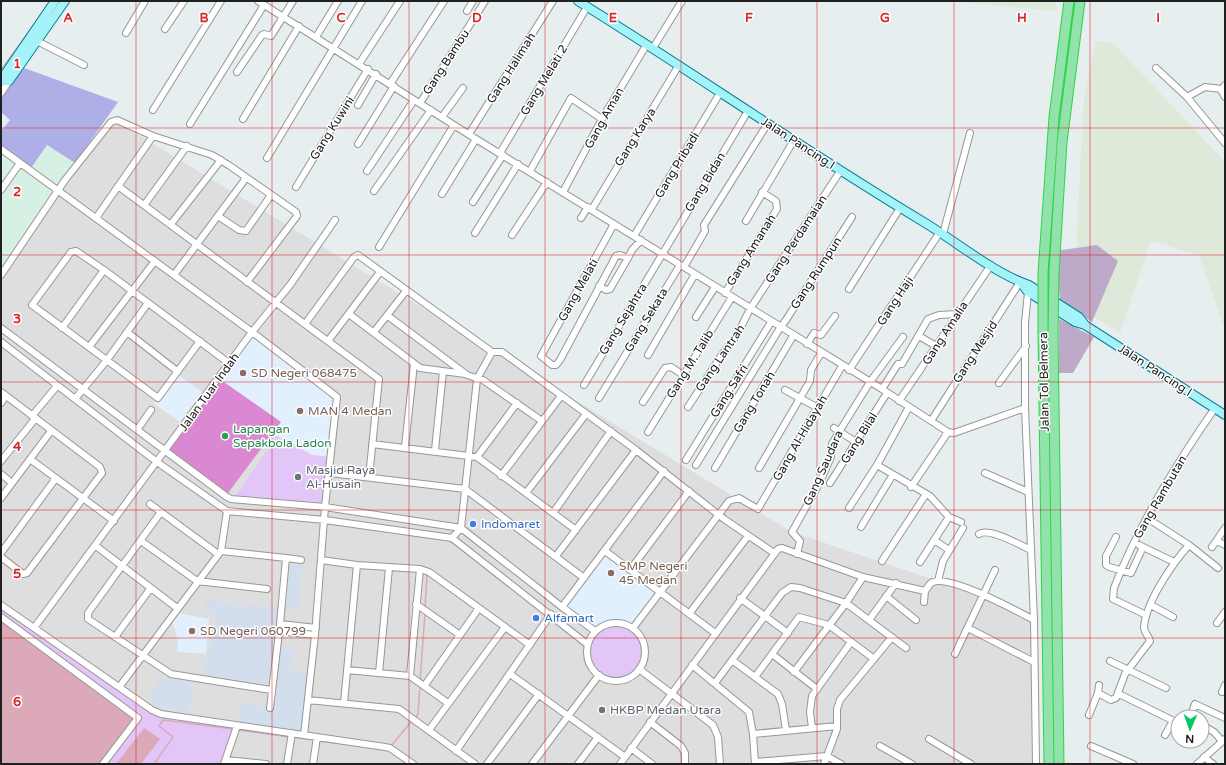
<svg xmlns="http://www.w3.org/2000/svg" width="1226" height="765" font-family="'Varela Round',sans-serif">
  <rect width="100%" height="100%" fill="#e6eef0"/>
  <path fill="#dddedd" d="M114,120l678,412 146,49 96,39 5,144h-812l3,-4 8,-35 -69,-11 -14,-5 -154,-109v-326z"/>
  <path fill="#d7f0e4" d="M47,145l28,18 -17,25 -27,-20z
    M1,151l54,40 -54,80z"/>
  <path fill="#dee9d9" d="M951,1h105l-1,10z
    M1096,41l17,2 112,119v168l-26,-75 -48,-14 -31,92 -26,-16 24,-56 -21,-16 -21,3 8,-152z"/>
  <path fill="#e2f0fe" d="M253,335l83,62 -6,60 -18,-2 -39,-21 8,-12 -60,-42z
    M177,374l27,19 -24,29 -26,-18z
    M605,553l55,39 -27,36 -38,3 -32,-24z
    M177,613l32,6 -3,35 -29,-2 1,-10 -6,-23z"/>
  <path fill="#d3deed" d="M290,563l13,2 -5,45 -13,-1z
    M207,599l39,10 2,-5 30,4 -8,80 -68,-11 16,-61 -15,-5z
    M281,648l13,2 -1,21 14,1 -5,60 -64,-8 2,-20 34,3z
    M159,677l34,6 -4,30 -30,-6 -9,-6 3,-12h3z"/>
  <path fill="#afafe7" d="M24,68l94,34 -43,61 -28,-18 -16,23 -30,-22v-15l9,-11 -9,-8v-15z"/>
  <path fill="#bda9c8" d="M1097,245l21,16 -26,61 -32,-23 -5,-48z
    M1059,319l35,18 -21,36h-14z"/>
  <path fill="#e2c6f7" d="M277,436l35,19 18,2 -7,49 -88,-10z
    M1,604l159,113 79,11 -10,31 -4,5h-126l34,-46 -132,-98z
    M587 652a29 29 0 1 1 58 0a29 29 0 1 1-58 0Z"/>
  <path fill="#db88d2" d="M221,380l60,42 -53,71 -59,-43z"/>
  <path fill="#dba9b7" d="M1,619l132,99 -34,46h-98z
    M144,728l16,11 -19,25h-25z"/>
  <g fill="none" stroke-linecap="round" stroke-linejoin="round">
    <path stroke="#dba9b7" stroke-width="1.5" d="M1,70l43,-59
      M425,607l2,-32
      M420,681l5,-68
      M415,718l3,-4 2,-29
      M239,730l50,7
      M292,737l22,3
      M318,741l34,4
      M390,747l22,-26
      M154,764l19,-27 -14,-11 4,-6 70,9"/>
    <g stroke="#979797" stroke-width="8">
      <path id="minor" d="M258,1l218,138 406,250 66,43 6,1 71,-25
        M467,11l6,-10
        M165,29l19,-28
        M126,33l19,-32
        M316,37l22,-36
        M37,41l47,24
        M653,48l29,-47
        M359,64l41,-63
        M1156,68l31,29 18,-10 16,2
        M237,72l25,-37 2,-1 7,2 22,-35
        M390,84l54,-83
        M1225,85l-4,5 4,7
        M1,93l8,-12
        M1187,97l38,46
        M420,103l65,-102
        M358,105l18,-31
        M153,110l68,-109
        M442,117l21,-29
        M243,119l56,-93
        M190,124l74,-119
        M469,134l84,-133
        M358,144l36,-58
        M1,149l251,183 85,65 -12,110 -10,128 -11,100
        M500,153l87,-146
        M267,158l95,-157
        M367,171l47,-71
        M530,171l41,-73 31,21
        M118,186l261,193 -10,98
        M296,187l72,-118
        M1,190l19,-27
        M374,191l57,-81
        M563,192l39,-73 45,-75
        M442,194l34,-55
        M473,202l30,-47
        M145,204l42,-58
        M592,209l87,-144
        M218,216l21,14 7,1 25,-36
        M96,218l57,-82
        M581,218l7,-11
        M746,221l48,-81
        M171,224l50,-64
        M614,224l-73,132 11,9h4l4,-5 56,-104 4,-1 8,3 4,-8 9,-10
        M475,233l43,-69
        M943,234l27,-101
        M512,235l35,-53
        M634,236l86,-143
        M379,247l75,-122
        M684,267l21,-36 -1,-6 64,-102
        M1,275l64,-95 46,-58 6,-2 36,16 59,19 18,11 66,46 1,4 -50,66
        M174,275l72,-97
        M599,286l7,4 4,-1 18,-31
        M849,289l51,-81
        M1028,292l-3,31v85l9,212 2,144
        M725,293l52,-84 -1,-8 -14,-9
        M349,314l71,54 45,6
        M388,316l79,59 16,5 59,41
        M696,317l19,-30
        M305,324l49,-67 4,-2 134,97h10l134,98 88,69 50,34
        M1,328l226,169 4,2 94,8 136,21 101,79 33,24
        M62,328l42,-58
        M127,332l50,39
        M374,332l32,-41
        M919,336l17,10
        M200,341l-42,57 -126,-93 39,-53 5,-1 28,19 126,94
        M328,341l52,-69
        M1,342l156,120 70,49 98,9 127,18 135,106
        M807,344l7,-11 7,2 14,-19
        M89,347l66,-86
        M648,355l47,-81
        M849,370l91,-138
        M999,383l27,-37
        M584,385l164,-274
        M882,389l16,-25h4l26,-45 11,-4 18,-1
        M785,390l33,18
        M1,392l99,75 2,6 -75,100 -4,1 -22,-17
        M599,398l81,-133
        M75,399l32,-39 41,-57
        M899,401l92,-136
        M643,402l22,-34 6,-1 12,8
        M1,403l5,-7
        M688,407l33,-51 16,-21 13,-26 91,-139
        M32,416l25,-30
        M931,421l89,-139
        M834,428l22,14
        M137,430l14,-20
        M648,432l84,-135
        M372,444l105,13 99,73
        M405,447l9,-83
        M435,450l8,-78
        M477,457l40,-54
        M30,459l84,62
        M686,460l85,-138
        M1,461l34,-42
        M696,465l84,-137 6,-8 66,-103
        M877,465l53,31 19,21 12,5
        M715,468l78,-132
        M759,468l51,-87 1,-11 10,-17
        M330,473l135,16 119,89
        M985,473l43,19
        M1,474l11,9
        M501,476l60,-80
        M830,483l57,-90
        M911,487l37,-55
        M526,493l60,-79
        M1,498l50,-67
        M150,504l68,50
        M849,508l28,-43 32,-58
        M161,512l-73,101v6l83,55 100,16
        M553,513l58,-82
        M861,527l31,-51
        M979,534c10,-7 41,11 52,16
        M1116,537l-10,19v9l3,2 22,6 12,-26
        M452,538l9,-10 16,-149 15,-27
        M934,540l15,10
        M141,541l56,40 70,8
        M1217,541l8,4
        M1139,545l35,17
        M1189,545l29,23
        M96,546l81,62
        M1212,547l13,-19
        M221,551l65,7 -6,66 -10,84
        M605,551l110,82
        M1,553l55,-75
        M797,554l3,-13 -8,-9 28,-50 11,-25 1,-13 7,-12 31,-50 33,-45
        M556,556l80,-106
        M286,558l15,2
        M321,560l36,5 63,4 9,3 101,73
        M882,561l44,-67
        M920,562l29,-45
        M630,570l59,-79
        M938,581l5,-20 20,-33
        M886,596l30,24
        M740,598l48,35
        M924,602l1,-11
        M416,604l44,31
        M1,605l151,105 9,4 224,33 5,1 23,16
        M1151,605l22,12
        M562,607l102,-136
        M689,614l59,-78
        M1146,615l-33,-16 1,-11c24,-63 62,-124 101,-180
        M1,617l137,101 -35,46
        M869,620l27,-37
        M1217,623l8,-11
        M587 652a29 29 0 1 1 58 0a29 29 0 1 1-58 0Z
        M280,624l36,4
        M34,628l218,-296 38,-47 45,-65
        M633,628l96,-127 10,-3 19,11 84,-143
        M968,628l66,34
        M279,631l36,4
        M115,637l35,-48
        M772,654l45,35
        M955,654l40,-84
        M732,660l46,34 4,10 4,26
        M1110,661l56,27
        M692,665l57,47 4,22 2,30
        M639,669l74,56 5,12 2,27
        M347,670l63,6 38,27
        M794,672l52,-69 17,-26
        M379,673l10,-105
        M510,674l115,83
        M410,676l10,-107
        M755,677l44,-60 30,8 45,34
        M715,683l67,-90 9,-6 9,1 46,15 60,45
        M425,685l54,-77
        M120,686l101,-135 6,-40
        M1222,692l3,-7
        M1098,693l13,7 5,-2 9,-24 25,-33c-1,-5 -6,-8 -6,-14 2,-25 28,-63 45,-82l-42,-27
        M1119,694l59,29
        M308,700l91,9 76,55
        M344,703l13,-138
        M1089,715l9,-22 1,-8
        M1190,717l5,-13 30,14
        M650,722l31,24 4,7v11
        M1202,725l12,7 8,9
        M812,728l-2,-16 2,-16 39,-54
        M429,730l76,-103
        M753,734l84,-8
        M1165,735l8,-14
        M929,739l42,25
        M880,746l32,18
        M1091,746l42,18
        M631,748l21,16
        M456,751l95,-137
        M1204,757l9,7
        M226,760l40,4
        M755,762l72,-6 14,8
        M224,764l13,-38
        M287,764l5,-31
        M313,764l4,-27
        M487,764l52,-70
        M532,764l67,-89
        M578,764l20,-27
        M620,764l158,-215 4,-1 81,29 62,14c3,-3 4,-8 8,-9 18,-7 82,28 101,38
        M824,764l13,-35v-20l3,-9 52,-63
        M1197,764l28,-25"/>
    </g>
    <g stroke="#077e95" stroke-width="10">
      <path id="major" d="M578,1c116,72 227,150 344,220 32,19 73,53 107,64l50,32 6,8
        M1,80l54,-79
        M1,81h8l56,-80
        M1020,282l8,10 47,30 10,3 140,90"/>
    </g>
    <g stroke="#2ed447" stroke-width="11">
      <path id="highway" d="M1054,272l8,-130 18,-141
        M1043,273l11,-156 15,-116
        M1043,332l6,432
        M1053,332l6,432"/>
    </g>
    <use href="#minor" stroke="#fff" stroke-width="6"/>
    <use href="#major" stroke="#a3f3f8" stroke-width="8"/>
    <use href="#highway" stroke="#92e3ab" stroke-width="9"/>
    <g stroke="#2ed447" stroke-width="11" stroke-linecap="butt">
      <path id="highway-bridge" d="M1043,332v-59
        M1053,332l1,-60"/>
    </g>
    <use href="#highway-bridge" stroke="#92e3ab" stroke-width="9"/>
  </g>
  <path fill="none" stroke="#d62828" stroke-width="1" stroke-opacity="0.55" d="M136,1v763M272,1v763M409,1v763M545,1v763M681,1v763M817,1v763M954,1v763M1090,1v763M1,128h1224M1,255h1224M1,382h1224M1,510h1224M1,638h1224"/>
  <g fill="#8d6e63" stroke="#fff" stroke-width="1.5">
    <circle cx="243" cy="373" r="4"/>
    <circle cx="300" cy="411" r="4"/>
    <circle cx="611" cy="573" r="4"/>
    <circle cx="192" cy="631" r="4"/>
  </g>
  <circle fill="#2e9e5b" stroke="#fff" stroke-width="1.5" cx="225" cy="436" r="4"/>
  <g fill="#6b7280" stroke="#fff" stroke-width="1.5">
    <circle cx="298" cy="477" r="4"/>
    <circle cx="602" cy="710" r="4"/>
  </g>
  <g fill="#3f7fe0" stroke="#fff" stroke-width="1.5">
    <circle cx="473" cy="524" r="4"/>
    <circle cx="536" cy="618" r="4"/>
  </g>
  <g text-anchor="middle" dominant-baseline="central" stroke-width="3" stroke-linejoin="round" paint-order="stroke">
    <g font-size="12" fill="#202020" stroke="#fff">
      <text transform="translate(446 62) rotate(-57)">Gang Bambu</text>
      <text transform="translate(511 68) rotate(-58)">Gang Halimah</text>
      <text transform="translate(544 80) rotate(-59)">Gang Melati 2</text>
      <text transform="translate(604 118) rotate(-61)">Gang Aman</text>
      <text transform="translate(332 128) rotate(-58)">Gang Kuwini</text>
      <text transform="translate(635 137) rotate(-58)">Gang Karya</text>
      <text transform="translate(798 143) rotate(33)">Jalan Pancing I</text>
      <text transform="translate(677 165) rotate(-59)">Gang Pribadi</text>
      <text transform="translate(705 182) rotate(-59)">Gang Bidan</text>
      <text transform="translate(796 239) rotate(-57)">Gang Perdamaian</text>
      <text transform="translate(751 250) rotate(-58)">Gang Amanah</text>
      <text transform="translate(816 273) rotate(-57)">Gang Rumpun</text>
      <text transform="translate(578 290) rotate(-61)">Gang Melati</text>
      <text transform="translate(895 301) rotate(-57)">Gang Haji</text>
      <text transform="translate(623 319) rotate(-59)">Gang Sejahtra</text>
      <text transform="translate(646 320) rotate(-59)">Gang Sekata</text>
      <text transform="translate(945 333) rotate(-57)">Gang Amalia</text>
      <text transform="translate(975 352) rotate(-57)">Gang Mesjid</text>
      <text transform="translate(720 358) rotate(-56)">Gang Lantrah</text>
      <text transform="translate(690 364) rotate(-58)">Gang M. Talib</text>
      <text transform="translate(1155 370) rotate(33)">Jalan Pancing I</text>
      <text transform="translate(1044 382) rotate(-91)">Jalan Tol Belmera</text>
      <text transform="translate(729 391) rotate(-58)">Gang Safri</text>
      <text transform="translate(209 392) rotate(-54)">Jalan Tuar Indah</text>
      <text transform="translate(754 402) rotate(-59)">Gang Tonah</text>
      <text transform="translate(800 438) rotate(-60)">Gang Al-Hidayah</text>
      <text transform="translate(859 438) rotate(-58)">Gang Bilal</text>
      <text transform="translate(823 468) rotate(-66)">Gang Saudara</text>
      <text transform="translate(1160 497) rotate(-60)">Gang Rambutan</text>
    </g>
    <g font-size="12" fill="#785e54" stroke="#fff" text-anchor="start">
      <text x="251" y="373">SD Negeri 068475</text>
      <text x="308" y="411">MAN 4 Medan</text>
      <text x="619" y="566">SMP Negeri<tspan x="619" dy="14">45 Medan</tspan></text>
      <text x="200" y="631">SD Negeri 060799</text>
    </g>
    <g font-size="12" fill="#27864d" stroke="#fff" text-anchor="start">
      <text x="233" y="429">Lapangan<tspan x="233" dy="14">Sepakbola Ladon</tspan></text>
    </g>
    <g font-size="12" fill="#5b616d" stroke="#fff" text-anchor="start">
      <text x="306" y="470">Masjid Raya<tspan x="306" dy="14">Al-Husain</tspan></text>
      <text x="610" y="710">HKBP Medan Utara</text>
    </g>
    <g font-size="12" fill="#366cbe" stroke="#fff" text-anchor="start">
      <text x="481" y="524">Indomaret</text>
      <text x="544" y="618">Alfamart</text>
    </g>
  </g>
  <g font-size="13" text-anchor="middle" font-weight="bold" fill="#d62828" stroke="#fff" stroke-width="3" stroke-linejoin="round" paint-order="stroke">
    <text x="68" y="22">A</text>
    <text x="204" y="22">B</text>
    <text x="341" y="22">C</text>
    <text x="477" y="22">D</text>
    <text x="613" y="22">E</text>
    <text x="749" y="22">F</text>
    <text x="885" y="22">G</text>
    <text x="1022" y="22">H</text>
    <text x="1158" y="22">I</text>
    <text x="17" y="68">1</text>
    <text x="17" y="196">2</text>
    <text x="17" y="323">3</text>
    <text x="17" y="451">4</text>
    <text x="17" y="578">5</text>
    <text x="17" y="706">6</text>
  </g>
  <rect width="1226" height="765" fill="none" stroke="#202020" stroke-width="4"/>
  <g transform="translate(1190 729) rotate(182)"><circle r="19" fill="#ffffff" stroke="#a6a6a6"/>
  <path d="M0-3L7 15L0 10L-7 15Z" fill="#09c666"/>
  <text y="-6" font-size="11" font-weight="bold" text-anchor="middle" fill="#202020">N</text>
  </g>
</svg>
